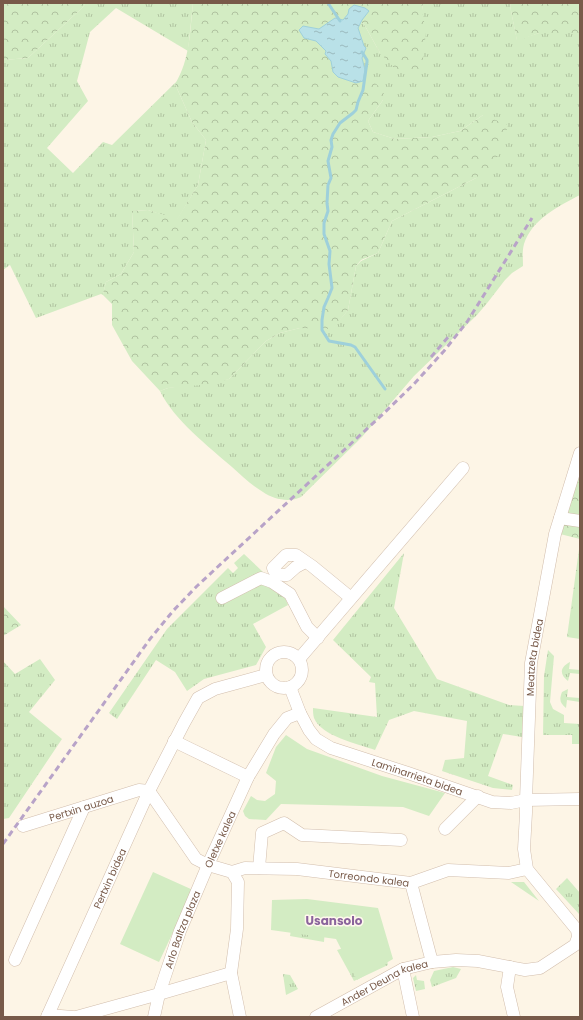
<svg xmlns="http://www.w3.org/2000/svg" width="583" height="1020" font-family="Poppins,sans-serif">
  <defs>
    <pattern id="grass-tufts" width="24" height="20" patternUnits="userSpaceOnUse"><rect width="24" height="20" fill="#d3ecc3"/><path d="M3 7l-1-3M5 7V3M7 7l1-3M15 17l-1-3M17 17v-4M19 17l1-3" fill="none" stroke="#b0c2a0"/></pattern>
    <pattern id="forest-crowns" width="20" height="18" patternUnits="userSpaceOnUse"><rect width="20" height="18" fill="#d3ecc3"/><path d="M2 6a3 3 0 1 1 6 0M12 15a3 3 0 1 1 6 0" fill="none" stroke="#b0c2a0"/></pattern>
    <pattern id="water-ripples" width="26" height="14" patternUnits="userSpaceOnUse"><rect width="26" height="14" fill="#b9e1e8"/><path d="M2 4q2-2 4 0t4 0M15 11q2-2 4 0t4 0" fill="none" stroke="#9bb9be"/></pattern>
  </defs>
  <rect width="100%" height="100%" fill="#fdf5e6"/>
  <path fill="url(#grass-tufts)" d="M86,3h107l-5,48 -72,-43 -26,24 -13,49 11,20 -41,47 26,25 30,-31 9,3 64,-63 -1,2 17,38 14,18 -8,45 -21,35 -29,-10 -16,1 2,41 -13,22 -15,8 -3,13 -2,-1 -65,24 -26,-53 -7,5v-210l25,-2 54,-50z
    M423,3h87l1,8 6,29 22,-7h41v162c-21,11 -48,24 -56,49 -2,7 -1,15 -1,22l-11,7 -7,7 -17,22 -11,13 -63,61 -18,21 -34,40 -61,60c-12,6 -28,2 -38,-5 -12,-7 -22,-17 -31,-25 -24,-21 -58,-47 -72,-76l8,-3 61,-9 37,-38 14,-8 20,-5h33l15,-18 8,-44 5,-5 17,-8 14,-32 84,-43 7,-63 -23,16 -28,6 -37,2 -22,-7 -5,-11 15,-21 -36,-29 5,-53 12,6 16,29 42,-43z
    M404,553l-10,55 43,71 72,26 15,1 -2,31 -19,-3 -15,42 25,9 -1,5 -19,-2 -51,-17 3,-11 19,-2 3,-37 -53,-10 -25,9 -14,30c-17,-6 -54,-14 -61,-32 -1,-3 -1,-7 -1,-10l64,9 -2,-34 -6,-1 2,-5 -38,-37z
    M244,554l38,36 6,15 -35,19 13,23 -10,18 -52,14 -17,12 -12,-19 -19,-12 -39,59 -8,-6 58,-84 61,-61 5,5 5,-5 -4,-5z
    M548,650l6,6 -4,46 3,7 11,6v8l16,1v20h-8v-9h-29l1,-59z
    M40,659l15,21 -26,32 33,27 -53,79 -6,1v-158l12,13z
    M570,662l-1,7 11,1v4l-10,-1 -2,8c-9,-7 -8,-14 2,-19z
    M568,689l-1,8 13,1v4l-13,-2 -1,8c-6,-5 -7,-8 -4,-16z
    M567,878l13,15v20l-1,1 -23,-25z
    M511,882h13l15,19z
    M292,924l33,3 -1,15 -34,-6z
    M382,938l6,27 -34,16 -17,-31 10,-3z
    M453,967l8,2 -5,9 -24,9 -2,-7 4,-9z
    M283,974l7,1 8,14 -12,6z
    M416,975l1,5 7,1 1,8 -9,2 -3,-13z"/>
  <path fill="url(#forest-crowns)" d="M3,3h83l-4,5 -54,50 -25,2z
    M193,3h230l-1,7 4,22 -4,35 -3,5 -8,4 -14,-5 -17,-18 -16,-29 -12,-6 -5,53 28,12 9,8 -1,9 -15,21 5,11 22,7 37,-2 28,-6 23,-16 25,10 -8,28 -9,13 -15,12 -84,43 -14,32 -17,7 -5,6 -8,44 -15,19 -33,-1 -20,5 -14,8 -37,38 -17,5 -44,4 -8,3 -28,-30 -20,-36v-21l-11,-11 2,1 3,-12 15,-8 13,-22 -2,-41 16,-1 29,9 21,-34 8,-45 -14,-18 -17,-38c15,-24 15,-53 18,-81z
    M510,3h70v30h-41l-22,8 -6,-30z
    M580,470v69l-20,-5z
    M580,542v97l-13,-2z
    M3,606l18,19 -18,11z"/>
  <path fill="#d3ecc3" d="M580,547v90l-11,-1z
    M286,735l21,14 75,27 63,17 -16,23 -26,-9 -122,-3 -15,16 -17,-1 -4,-3 -2,-5 8,-15 6,4 8,1 10,-7 1,-13 -10,-8 10,-26z
    M153,872l40,18 -34,72 -39,-18z
    M307,899l71,9 15,51 -36,21 -21,-41 -65,-9 1,-30z"/>
  <path fill="url(#water-ripples)" stroke="#9ed0db" d="M354,5l11,3 4,3 -7,9 -4,8 6,18 2,2 -4,10 3,12 -2,11 -7,2 -18,-6 -5,-5 -2,-11 -6,-7 1,-3 -10,-10 -12,-3 -5,-8 4,-4 16,3 16,-11 8,2 5,-6 1,-5z"/>
  <g fill="none" stroke-linecap="round" stroke-linejoin="round">
    <path stroke="#9ed0db" stroke-width="3" d="M328,3l12,18
      M362,52l5,8v2l-4,28 -5,12 -2,8 -3,3 -13,10 -7,11 -2,6 1,7 -4,14 3,17 -3,7 -1,18 1,8 -4,12v11l6,17 -1,13 3,24 -4,10 -4,9 -2,13v10l7,11 22,4 4,2 30,42"/>
    <g stroke="#d2bead" stroke-width="13">
      <g id="street">
        <path d="M560,518l20,3"/>
        <path d="M305,562l-9,5 -9,8c-6,0 -12,0 -14,-7l13,-13h10l16,11 39,32"/>
        <path d="M222,598l39,-20 11,4 18,12 17,33 11,11"/>
        <circle cx="284" cy="670" r="18"/>
        <path d="M299,659l164,-191"/>
        <path id="s1" d="M290,687l10,26 9,17 7,9 15,9 77,25 84,29 19,1 15,-3 54,-1"/>
        <path d="M174,741l74,36"/>
        <path id="s2" d="M23,826l116,-36 10,1 47,68 12,6 24,7 6,10 -1,47 -6,44 9,44"/>
        <path d="M445,829l33,-33"/>
        <path d="M259,868l3,-35 22,-10 18,12 99,5"/>
        <path id="s3" d="M232,872l13,-4 52,1 114,14 37,-13 61,3 18,-4"/>
        <path d="M411,883l21,79"/>
        <path d="M15,960l69,-153"/>
        <path d="M510,967l-3,20 7,30"/>
        <path d="M403,969l10,48"/>
        <path d="M48,1015l25,2"/>
        <path id="s4" d="M47,1017l102,-226 35,-68 14,-25 17,-9 51,-14"/>
        <path d="M76,1017l83,-23 72,-21"/>
        <path id="s5" d="M154,1017l5,-23 21,-63 28,-66 40,-88 26,-43 13,-16 13,-5"/>
        <path id="s6" d="M316,1017l87,-48 29,-7 24,-2 22,1 47,9 15,-2 35,-23 3,-8 -1,-7 -50,-61 -3,-20 2,-36v-13l5,-137 24,-129 25,-81"/>
      </g>
    </g>
    <use href="#street" stroke="#fff" stroke-width="12"/>
    <path stroke="#b8a3c8" stroke-width="3" stroke-dasharray="6 4" stroke-linecap="butt" d="M431,357l18,-21
      M3,844l147,-205 23,-28 24,-25 186,-172 31,-30 30,-33 23,-29 65,-104"/>
  </g>
  <g text-anchor="middle" dominant-baseline="central" stroke-width="3" stroke-linejoin="round" paint-order="stroke">
    <g font-size="10" fill="#785a49" stroke="#fff8ed">
      <text stroke="none"><textPath href="#s6" startOffset="587">Meatzeta bidea</textPath></text>
      <text stroke="none"><textPath href="#s1" startOffset="167">Laminarrieta bidea</textPath></text>
      <text stroke="none"><textPath href="#s2" startOffset="61">Pertxin auzoa</textPath></text>
      <text stroke="none"><textPath href="#s5" startOffset="190">Oletxe kalea</textPath></text>
      <text stroke="none"><textPath href="#s3" startOffset="138">Torreondo kalea</textPath></text>
      <text stroke="none"><textPath href="#s4" startOffset="152">Pertxin bidea</textPath></text>
      <text stroke="none"><textPath href="#s5" startOffset="92">Arlo Baltza plaza</textPath></text>
      <text stroke="none"><textPath href="#s6" startOffset="77">Ander Deuna kalea</textPath></text>
    </g>
    <g font-size="12" font-weight="bold" fill="#8a649c" stroke="#fff8ed">
      <text x="334" y="920">Usansolo</text>
    </g>
  </g>
  <rect width="583" height="1020" fill="none" stroke="#785a49" stroke-width="8"/>
</svg>
